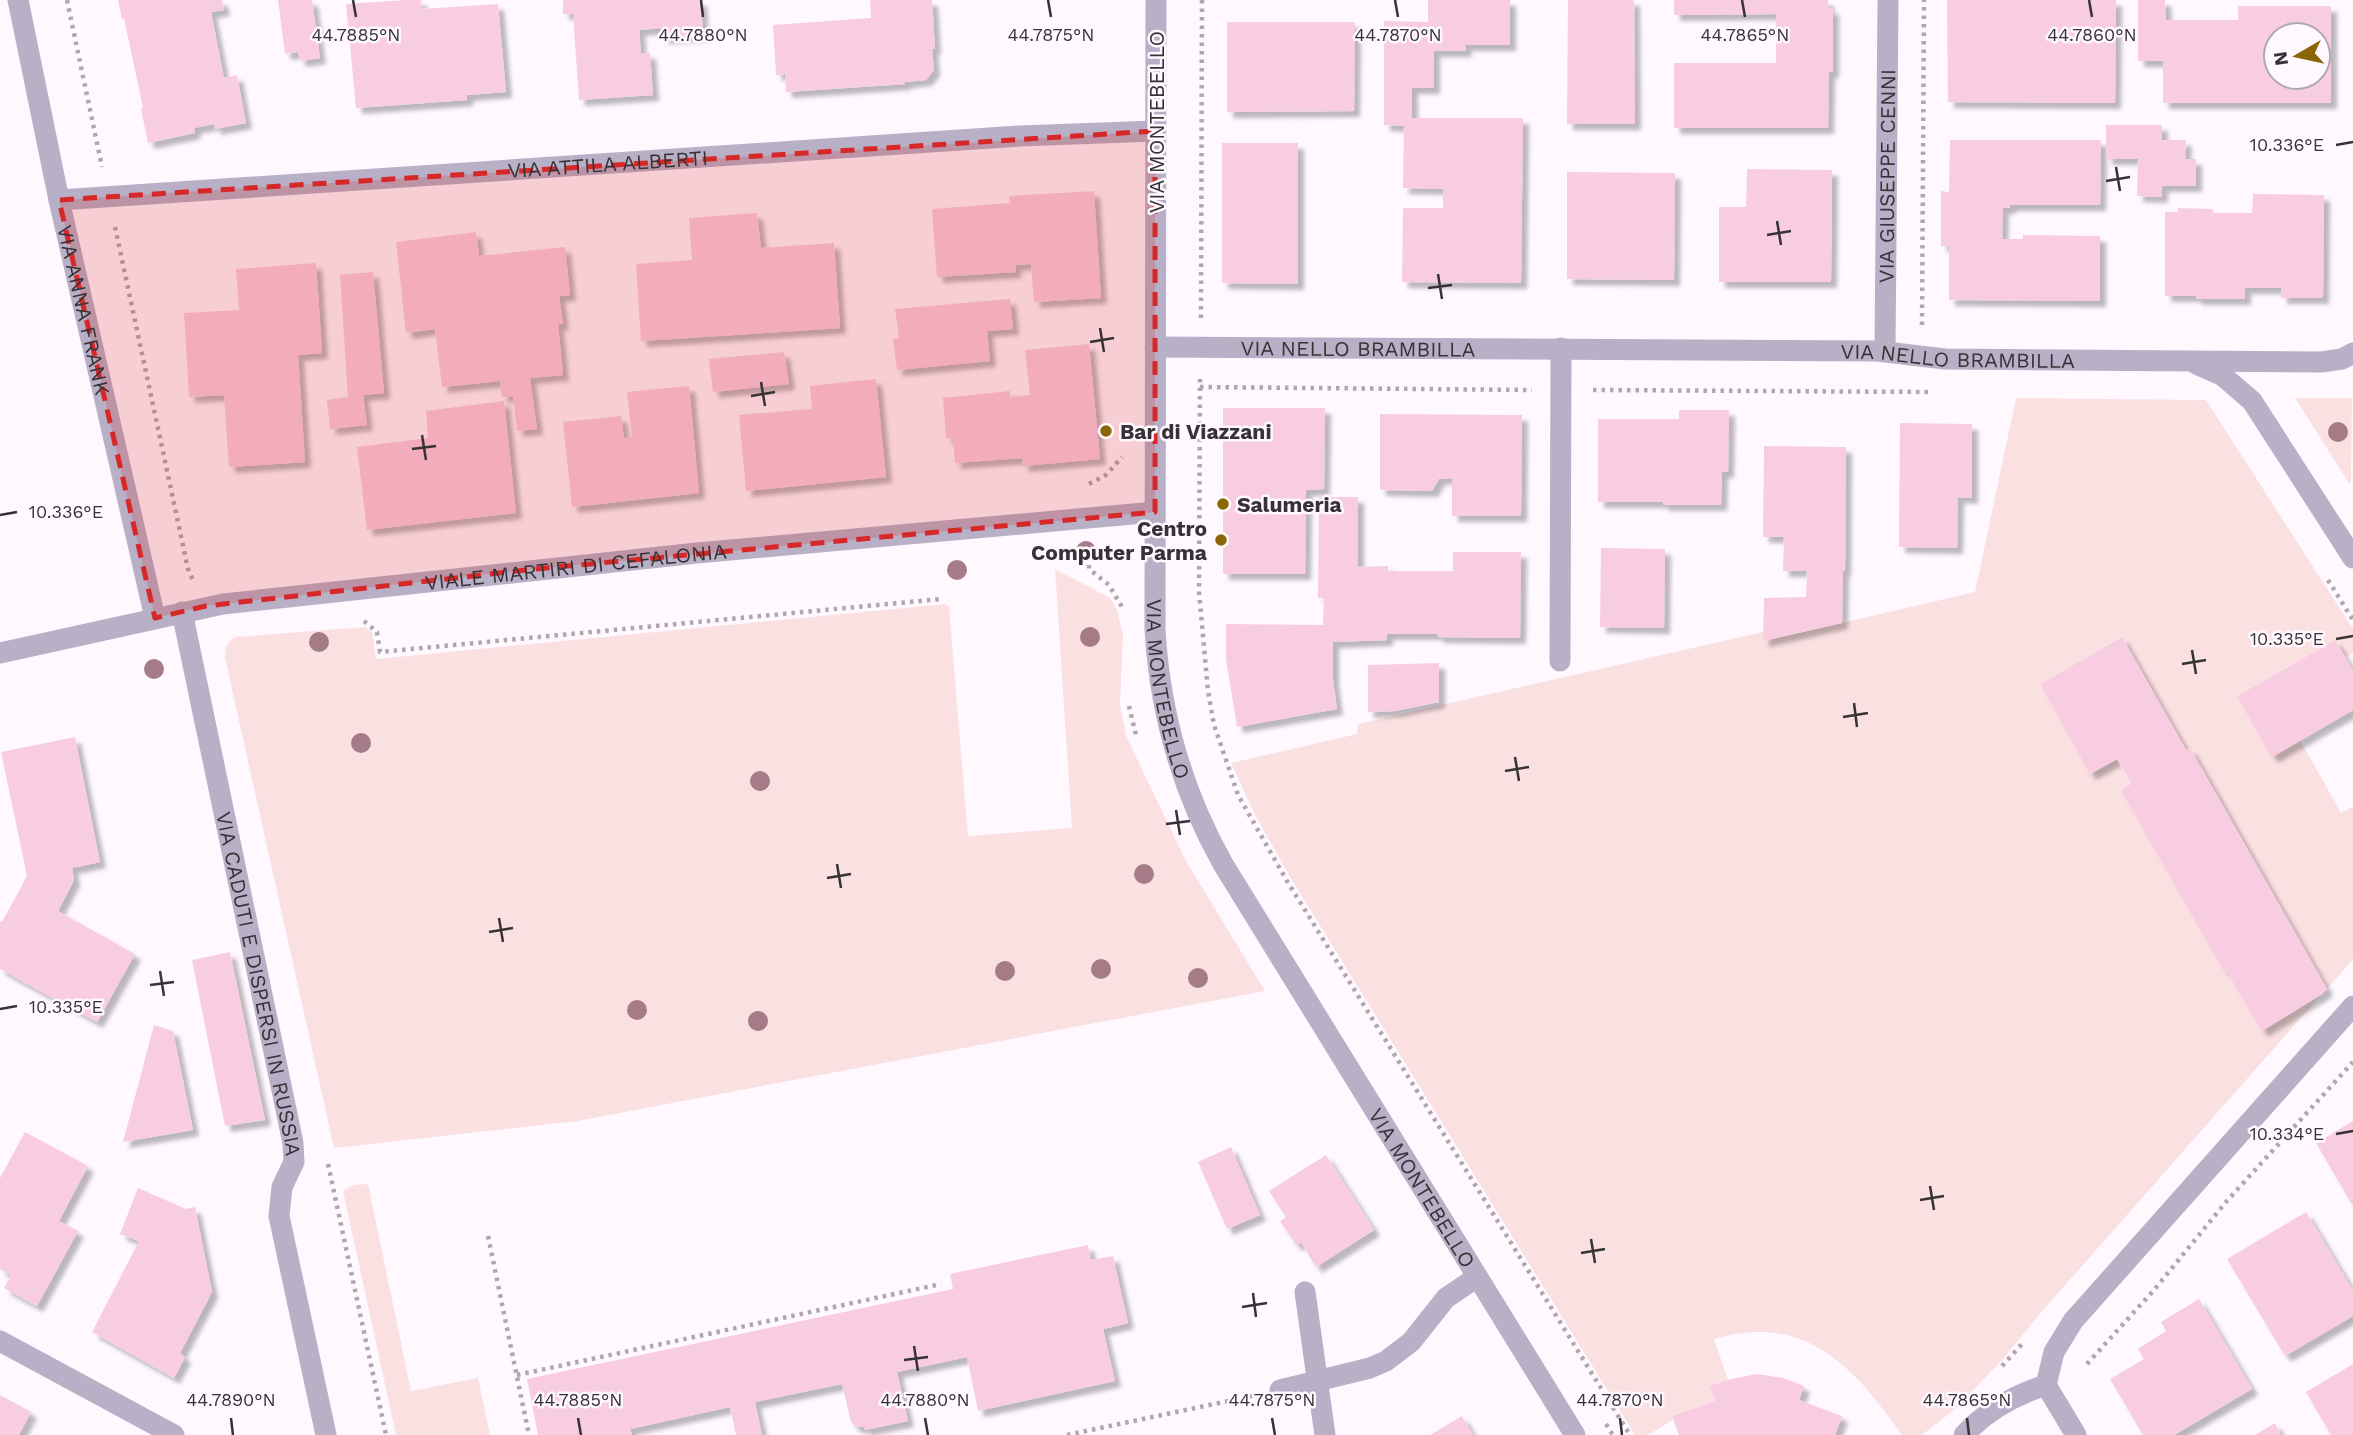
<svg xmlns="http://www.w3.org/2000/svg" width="2353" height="1435" font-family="'Work Sans',sans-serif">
  <defs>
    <filter id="shadow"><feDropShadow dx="6" dy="6" stdDeviation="2" flood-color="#0004"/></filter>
  </defs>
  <rect width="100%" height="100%" fill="#fff8ff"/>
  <path fill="#fbe0e2" d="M2016,398l190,2 147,229v24l-7,4 -11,-17 -98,56 35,60 28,-16 41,73 12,-7v153l-26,30 -137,-241 -4,2 -64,-113 -82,47 50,90 27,-15 107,212 2,-1 36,61 60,-37 -284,322 -35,43 -48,50 -33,26h-20c-49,-69 -97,-123 -188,-96l14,41 -17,6 4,15 -43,15 1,4 -25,15h-13l-345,-558 -35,-62 -24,-52 126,-29 1,-10 405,-92 1,9 211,-49z
    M2295,398h57l-1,85h-2z
    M1055,569l55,29 7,12 6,25 -3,69 6,32 60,125 79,130 -688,130 -243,27 -109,-490c0,-9 1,-17 11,-21l130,-10 6,5 4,27 570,-55 3,3 19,229 104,-8z
    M368,1184l43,207 67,-13 12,57h-94l-53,-244 11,-6z"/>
  <path fill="#f9cde1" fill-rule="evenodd" filter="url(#shadow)" d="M118,0h104l2,10 -13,2 13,66 13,-3 9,48 -31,6 -1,-5 -20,4 1,5 -47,10 -7,-34 2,-1 -19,-90 -2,1z
    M278,0h34l8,58 -20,3 -2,-9 -13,2z
    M406,0h15l1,9 76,-5 8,88 -39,3v5l-111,8 -10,-104z
    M563,0h138l2,35 -40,3 -1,-10 -23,2 2,23h9l3,42 -74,5 -6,-86h-10z
    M870,0h62l3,49h-3l2,21 -8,10 -22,2 1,2 -119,8 -1,-18 -9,1 -3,-50 98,-7z
    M1428,0h82v45h-45l1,6h-32v37h-22v30h111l-2,165 -119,-1 1,-74h40v-19l-40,-1 1,-62 -20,-1v-104l44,1z
    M1568,0h66l1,124h-68z
    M1674,0h154v8l5,1v63h-4l-1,56h-154v-65h102v-49l-102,1z
    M1947,0h169l-1,103 -167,-1z
    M2138,0h27l1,20h72v-14h93v97h-168v-42h-25zM2276,35h42v42h-42z
    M1227,22h128l-1,89 -127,1z
    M2106,125h56v15h24l-1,19h11v27h-34v11l-25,-1 1,-37h-32z
    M1950,140h151l-1,65h-90v3h-7l-1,31h21v-4l77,1v65l-151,-1v-54h-8v-55l8,1z
    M1222,143h76v141l-76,-1z
    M1747,169l85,1 -1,112h-112v-75h27z
    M1567,172l108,1 -1,107 -107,-1z
    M1094,191l7,107 -67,4 -3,-38 -16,1 1,7 -79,5 -5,-68 78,-6 -1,-7z
    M2253,194l71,1 -1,103h-42v-10h-36v11h-49v-3h-31v-84h13v-4l35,1v4h39z
    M757,213l4,35 73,-5 6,85 -199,13 -5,-77 56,-4 -3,-42z
    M476,232l3,24 86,-9 5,48 -11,1 4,28h-5l5,51 -33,3 7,51 -20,2 -4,-35 -11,1 -2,-16 -58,6 -7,-58 -29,4 -10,-91z
    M316,263l6,90 -24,2 7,107 -76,5 -5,-72 -35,2 -5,-84 55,-3 -3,-41z
    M373,272l11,121 -21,2 4,30 -37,4 -3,-29 21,-3 -8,-122z
    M1010,299l3,30 -26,2 3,30 -93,9 -4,-31 6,-1 -4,-29z
    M1089,344l11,115 -77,7 -1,-8 -67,5 -2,-25h-7l-3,-40 67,-7v6l20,-2 -5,-45z
    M784,352l5,32 -76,8 -4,-33z
    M876,379l10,98 -140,14 -7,-76 73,-6 -2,-23z
    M689,386l10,107 -127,14 -9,-85 58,-6 3,22 8,-1 -5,-45z
    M504,401l12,112 -149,17 -10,-83 71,-9 -2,-27z
    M1223,408h102l-1,81 -18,1 -1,84h-82z
    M1679,410h50l-1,62h-6l-1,33h-58v-3h-65v-83h81z
    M1380,414l142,1 -1,101h-69v-38l-13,1 -7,12 -52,-1z
    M1900,423l72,1v74l-14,-1 -1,51 -58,-1z
    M1764,446l82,1 -1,124h-2l-1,52 -79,18 1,-43 42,-1 1,-26h-24l1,-34h-21z
    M1319,497h39v70l30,-1v5h65v-19h68l-1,86 -82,-1 -1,-3h-50v6l-54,2v38l4,29 -100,18 -11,-68v-35l97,1 1,-27h-6z
    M1601,548l64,1 -1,79 -64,-1z
    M2122,637l64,113 4,-2 137,241 -5,5 -60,37 -36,-61 -2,1 -103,-181 10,-6 -14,-25 -27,15 -50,-90z
    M2335,640l18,31v39l-81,47 -35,-61z
    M1439,663v39l-44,9 -27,1v-47z
    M75,737l25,125 -28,6 2,12 -16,31 77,43 -38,68 -97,-53v-48l2,1 25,-46 -26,-124z
    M230,952l35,168 -40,6 -33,-166z
    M154,1025l19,6 20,99 -70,12z
    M2353,1121v85l-37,-63z
    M25,1132l63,34 -29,55 19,10 -41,75 -33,-18 7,-13 -11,-6v-91z
    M1231,1147l29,68 -33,14 -29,-67z
    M1326,1155l48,75 -58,37 -15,-25 -5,3 -16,-24 6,-4 -17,-26z
    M138,1188l48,21 9,-2 17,85 -32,61 5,4 -11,21 -82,-46 47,-91 -19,-7z
    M2306,1212l47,79v25l-68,40 -58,-97z
    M1088,1245l3,15 22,-4 15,67 -25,6 12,52 -137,30 -11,-54 -70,15 11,49 -43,9 -1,-3h-8l-5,-5 -9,-38 -87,18 7,33h-26l-6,-28 -100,22 2,6h-94l-11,-56 426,-90 -3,-15z
    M2199,1299l53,90 -78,46h-31l-33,-56 34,-20 -6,-10 28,-18 -5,-9z
    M2353,1364v71h-22l-25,-43z
    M1757,1374l26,4 21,8 -5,14 43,16 -7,19h-156l-7,-19 43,-15 -5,-15 21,-7z
    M0,1395l31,17 -12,23h-19z
    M1462,1416l11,19h-43z
    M2275,1423l6,12h-26z"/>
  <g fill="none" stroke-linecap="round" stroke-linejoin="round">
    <path stroke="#aea8ae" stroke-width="4.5" stroke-dasharray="3.5 5" stroke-linecap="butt" d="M67,0l35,167
      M115,227l73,342 5,11
      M1201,318l1,-318
      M1922,325l2,-325
      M1200,379l-1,213 9,99 6,34 24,70 49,86 343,554
      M1200,387l332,3
      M1593,390l338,2
      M1089,484l17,-9 16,-18
      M1089,548v21l20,16 13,22
      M2328,580l25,40
      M364,621l13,11 3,20 561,-53
      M1129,706l8,33
      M328,1164l58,271
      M488,1236l41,199
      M2087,1364l67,-74 72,-88 127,-140
      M2002,1366l20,-22
      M517,1375l424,-91
      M1606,1424l7,11
      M1067,1435l185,-39"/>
    <g stroke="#b7b0c6" stroke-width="21">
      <path id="s1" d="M18,0l41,200 96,418"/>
      <path id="s2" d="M1156,0l-1,630c5,84 27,161 68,234l352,571"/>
      <path id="s3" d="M59,200l961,-64 135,-5"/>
      <path id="s4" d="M1155,347l722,4 68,8 376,3 21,-3 11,-6"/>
      <path id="s5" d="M1885,351l3,-351"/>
      <path d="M2196,364l27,12 29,25 101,157"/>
      <path id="s6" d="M182,612l111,531 1,19 -12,25 -3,29 47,219"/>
      <path id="s7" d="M0,653l223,-49 474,-51 458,-41"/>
      <path d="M1560,661l1,-313"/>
      <path d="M1305,1292l20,143"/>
      <path d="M0,1341l174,94"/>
      <path d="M2046,1385l8,-33 19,-31 280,-315"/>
      <path d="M2046,1385l30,50"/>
      <path d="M1280,1390l90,-22 16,-7 25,-19 35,-44 31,-21"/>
      <path d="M1964,1435c22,-24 51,-40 82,-50"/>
    </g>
  </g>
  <g fill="#a47b86">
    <circle cx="2338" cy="432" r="10"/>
    <circle cx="1086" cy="551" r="10"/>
    <circle cx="957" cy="570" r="10"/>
    <circle cx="1090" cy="637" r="10"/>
    <circle cx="319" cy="642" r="10"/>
    <circle cx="154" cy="669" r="10"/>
    <circle cx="361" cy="743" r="10"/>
    <circle cx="760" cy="781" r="10"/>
    <circle cx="1144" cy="874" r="10"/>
    <circle cx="1101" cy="969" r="10"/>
    <circle cx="1005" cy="971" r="10"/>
    <circle cx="1198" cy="978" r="10"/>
    <circle cx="637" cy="1010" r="10"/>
    <circle cx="758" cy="1021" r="10"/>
  </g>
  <path fill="#d62828" fill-opacity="0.2" stroke="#d62828" stroke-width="5" stroke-dasharray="14 9" stroke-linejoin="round" d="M1155,131v381l-620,57 -329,37 -51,12 -96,-418z"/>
  <path fill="none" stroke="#363236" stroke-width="2.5" d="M353,0l3,17M701,0l2,17M1048,0l3,17M1395,0l3,17M1742,0l3,17M2089,0l3,17M2336,145l17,-3M2116,167l4,24M2106,181l24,-4M1777,221l4,24M1767,235l24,-4M1438,274l4,25M1428,288l24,-3M1100,328l4,24M1090,342l24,-4M761,382l4,24M751,396l24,-4M422,435l4,25M412,449l24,-3M0,515l17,-3M2336,639l17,-3M2192,650l4,24M2182,664l24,-4M1854,703l3,24M1843,717l25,-4M1515,757l4,24M1505,771l24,-4M1176,810l4,25M1166,824l24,-3M837,864l4,24M827,878l24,-4M499,918l4,24M489,932l24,-4M160,971l4,25M150,985l24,-3M0,1009l17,-3M2336,1134l17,-3M1930,1186l4,24M1920,1200l24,-4M1591,1239l4,24M1581,1253l24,-4M1253,1293l3,24M1242,1307l25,-4M914,1346l4,25M904,1360l24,-3M231,1418l2,17M578,1418l3,17M925,1418l3,17M1272,1418l3,17M1620,1418l2,17M1967,1418l2,17"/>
  <g fill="#8b6606" stroke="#fff8ff" stroke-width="2.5">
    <circle cx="1106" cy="431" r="7"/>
    <circle cx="1223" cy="504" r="7"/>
    <circle cx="1221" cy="540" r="7"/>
  </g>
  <g text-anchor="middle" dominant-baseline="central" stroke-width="5" stroke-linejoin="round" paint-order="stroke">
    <g font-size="21" fill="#363236" stroke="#fff8ff">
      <text transform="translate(1156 122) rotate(-90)">VIA MONTEBELLO</text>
      <text stroke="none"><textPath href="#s3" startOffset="550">VIA ATTILA ALBERTI</textPath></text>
      <text stroke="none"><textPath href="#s5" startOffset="175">VIA GIUSEPPE CENNI</textPath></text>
      <text stroke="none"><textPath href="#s1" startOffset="317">VIA ANNA FRANK</textPath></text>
      <text stroke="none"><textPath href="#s4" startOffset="203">VIA NELLO BRAMBILLA</textPath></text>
      <text stroke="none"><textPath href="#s4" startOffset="803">VIA NELLO BRAMBILLA</textPath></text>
      <text stroke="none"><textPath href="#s7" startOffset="583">VIALE MARTIRI DI CEFALONIA</textPath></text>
      <text stroke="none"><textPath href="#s2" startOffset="690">VIA MONTEBELLO</textPath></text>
      <text stroke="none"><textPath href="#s6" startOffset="380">VIA CADUTI E DISPERSI IN RUSSIA</textPath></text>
      <text stroke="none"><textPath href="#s2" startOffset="1256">VIA MONTEBELLO</textPath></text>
    </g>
    <g font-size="21" font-weight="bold" fill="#363236" stroke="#fff8ff" text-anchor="start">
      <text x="1120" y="431">Bar di Viazzani</text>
      <text x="1237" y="504">Salumeria</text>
      <text x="1207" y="528" text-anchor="end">Centro<tspan x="1207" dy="24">Computer Parma</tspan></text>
    </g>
  </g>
  <g font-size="18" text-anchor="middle" fill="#363236" stroke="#fff8ff" stroke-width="5" stroke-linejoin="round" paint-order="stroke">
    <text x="356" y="41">44.7885°N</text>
    <text x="703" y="41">44.7880°N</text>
    <text x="1051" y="41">44.7875°N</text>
    <text x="1398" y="41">44.7870°N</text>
    <text x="1745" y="41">44.7865°N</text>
    <text x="2092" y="41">44.7860°N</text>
    <text x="2287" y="151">10.336°E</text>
    <text x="66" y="518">10.336°E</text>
    <text x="2287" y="645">10.335°E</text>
    <text x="66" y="1013">10.335°E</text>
    <text x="2287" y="1140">10.334°E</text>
    <text x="231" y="1406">44.7890°N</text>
    <text x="578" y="1406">44.7885°N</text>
    <text x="925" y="1406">44.7880°N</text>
    <text x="1272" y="1406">44.7875°N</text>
    <text x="1620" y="1406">44.7870°N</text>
    <text x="1967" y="1406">44.7865°N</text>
  </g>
  <g transform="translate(2297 56) rotate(261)"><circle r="33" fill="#fff8ff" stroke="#afa9af" stroke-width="2"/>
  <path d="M0-5L12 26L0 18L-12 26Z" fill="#8b6606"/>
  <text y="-10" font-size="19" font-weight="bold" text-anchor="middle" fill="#363236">N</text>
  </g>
</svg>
